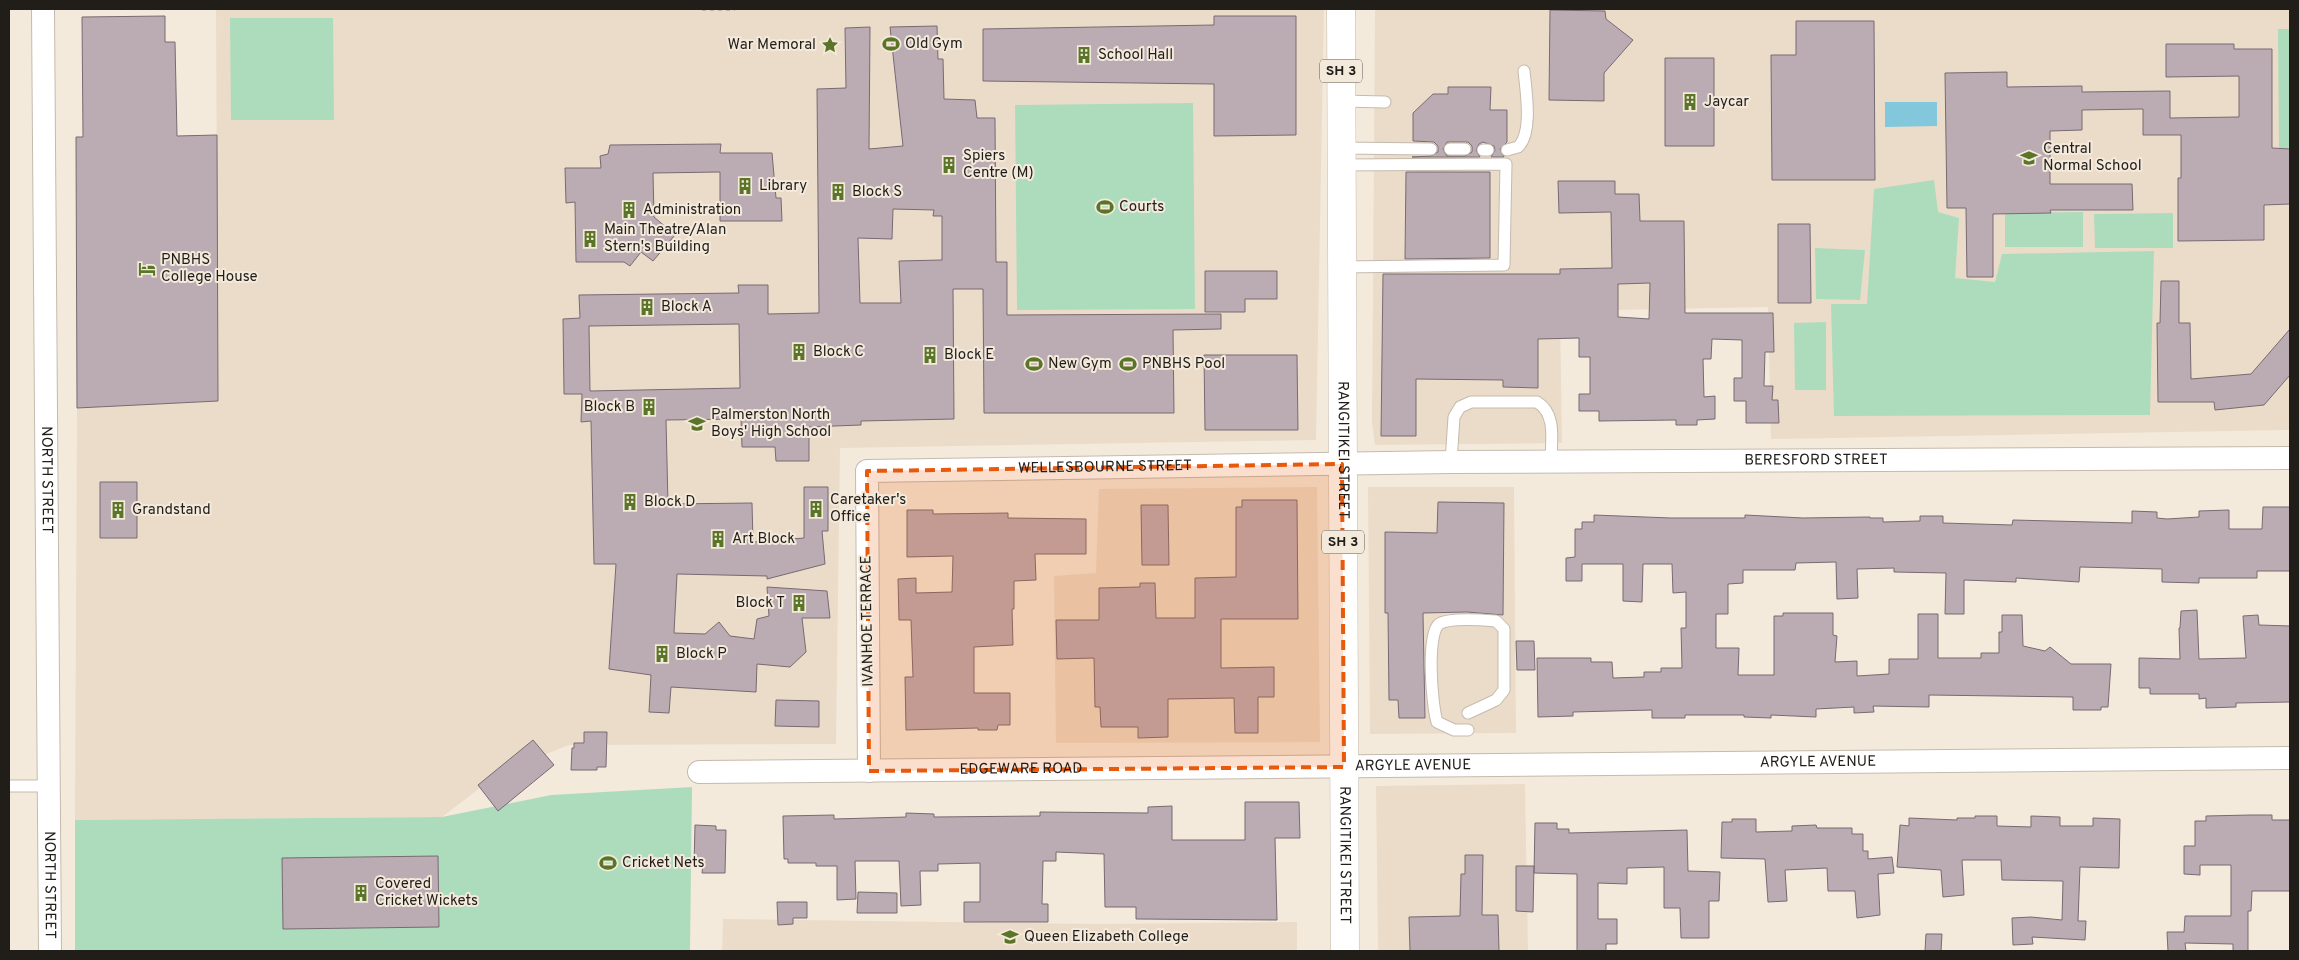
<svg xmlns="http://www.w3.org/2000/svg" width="2299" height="960" font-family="Overpass,sans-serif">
  <rect width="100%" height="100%" fill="#f4eadc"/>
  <path fill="#ebdcc9" d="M216,9h1108l-8,431 -476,8 -4,296 -267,1 -68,27 -59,45 -367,3 2,-412 141,-7z
    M1377,9h913v421l-519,9 -3,-132 -208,4 2,132 -187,2 -3,-23 3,-412z
    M1317,487l3,255 -264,1 -2,-167 42,-3 3,-84z
    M1368,487h146l2,246 -146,1z
    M1525,784l3,167h-150l-2,-165z
    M723,919l373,5 201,-2v29h-575z"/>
  <path fill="#addcbd" d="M230,18h103l1,102h-103z
    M2278,29h12v121h-11z
    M1193,103l2,206 -178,1 -2,-205z
    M1934,180l4,32 21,6 -4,60 40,4 7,-28 152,-3 -4,164 -316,1 -3,-112h36l7,-115z
    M2083,212v35h-78v-34z
    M2173,213v35h-78l-1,-34z
    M1815,248l50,2 -5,50 -44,-1z
    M1826,322v68h-31l-1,-67z
    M692,787l-2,164h-615v-131l367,-3 109,-22z"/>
  <path fill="#82c7dc" d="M1885,102h52v24l-52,1z"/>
  <path fill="#bbacb4" stroke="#786a72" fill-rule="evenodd" d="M1550,10l55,1 1,8 27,21 -29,33v28l-55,-1z
    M165,16v26h10l2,94 40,-1 1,266 -141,7 -1,-271h7l-1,-120z
    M1214,16h82v119l-82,1v-52l-231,-3v-52l231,-4z
    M1796,21h78l1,159h-103l-1,-125h25z
    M937,26l1,33h5l1,40 31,1 2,18h18l1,144h11v53l214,-1v15l-48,1 1,83h-190l-1,-124h-30l1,130 -93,2v4l-52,2v34h-33l-1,-14h-33l-1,-28 -75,1 2,84 84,-1 1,39 51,-4v-51h24v44h-6l3,33 -58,15v-3l-90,-2 -3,59 31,1 14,-12 11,14 24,3 3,-20 12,-3 -2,-29 60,4 3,27h-28l4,34 -16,15 -33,-3 -1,28 -85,-5 -2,26 -20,-1 2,-37 -42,-6 7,-105h-22l-3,-143 -10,1 1,-28h-18l-1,-75 17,-1 -1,-23 160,-2 -1,-8h30v29l51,-1 -2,-224 29,-1 -1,-60 25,-1 -1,122 34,-3 -13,-119zM893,209l41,1 -1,6h9v44l-43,1 2,42h-41l-2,-65 34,1zM739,324l1,64 -150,3 -1,-65z
    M2166,44h68v5h38v99l18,1v55l-26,1v35l-86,1v-63h3v-43h-38v-26l-61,1v20l-32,1v53h82l1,26h-83l1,3 -58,1v63h-26l-1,-69h-19l-2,-135 62,-1v15l75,-1v6l88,-1v27l69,-1v-41l-73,1z
    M1665,58h49v88h-49z
    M1448,87h43l-1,23h17v32l-7,7 4,8h-13l4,-7 -1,-4 -11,-4 -4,2 -3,6 4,7h-68l19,-1 7,-4v-6l-4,-4 -21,-1v-28l20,-19h15zM1447,142h21l4,4v6l-7,4h-18l-4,-7z
    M721,144l-1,9h52l4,45h5l1,23h-62v-49l-67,1 1,44 21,18 -22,26 -12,-9 -11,14 -6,-4h-48l-1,-60 -9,1 -1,-35h36l-1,-12 8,-2 2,-9z
    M1406,172h84v86l-85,1z
    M1558,181h57v13h24l1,27h44l1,92h88l1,39h-9l-1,34h9l-1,14h6l1,23h-33v-22h-12v-23h8v-38l-30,-1 -1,20h-8l1,38 11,-1v23l-18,1v5h-21v-5l-77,1v-10h-20v-17h11v-37h-11v-19l-41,1v49l-35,-1v-7l-87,-1v57h-35l2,-162h177v-5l52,-1 -1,-56 -52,1zM1650,283l-1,36 -31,-2v-33z
    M1778,224h32l1,79h-33z
    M1205,271h72v28h-32v13h-40z
    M2161,281h18v42h11l1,56 60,-5 39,-45v46l-26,30 -49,5 -1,-8h-56l-1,-79h3z
    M1204,355h93l1,75h-93z
    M100,482h37v56h-37z
    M1242,500h55l1,119h-77v49l53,-1v30h-16v36h-23l-1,-35 -66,1v38l-30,1v-11h-37l-1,-20h-5l-1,-49 -37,1 -1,-39h43v-32l41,-1v-4h15l1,35h39v-40l41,-1v-70h6z
    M1438,502l66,1 -1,112 -36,-3 -44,1 2,105h-26l-1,-18h-9l-1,-87h-3v-81l52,1z
    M1141,505h27l1,60h-27z
    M2263,507h27v64h-33v7h-58v5l-37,-1v-13l-82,-2 -1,15 -63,-4v4l-52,-2v34h-19l1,-41 -52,-1v-4l-37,1 1,29 -21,1 -1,-37 -40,1 -1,7h-52v13l-15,1v30h-12v34h23l-1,27h36v-59h9v-3h50v22l4,1 -2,26 22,-1v15l32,-2v-15h29v-45h20v44h43v-5h18v-21h3v-17h20l1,31 22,5 5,-4 21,17h40l-3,43h-7v3h-28v-13l-144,-2v12l-56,-1 1,6 -20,1v-6l-38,2v8l-45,-2v3l-27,-1v-2h-59v3h-33v-8l-79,2v4l-35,1 -1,-59h54v4h21l1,16 31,-1v-5h17v-4h21l-1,-40h5v-36l-13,1 -1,-29h-29l-1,38 -19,-1v-37h-41v17h-16v-23l9,-1v-28h7v-7h12v-7l77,3h74v-3l58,3 67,-1v1h13v4l37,-1v-5h23v7l69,2 1,-5 119,3v-12l25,1v6l10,1 32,-2v-6l30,-1v19h33z
    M907,510h26v4l75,-1v5l78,1v35h-51l1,26 -22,1v28h-2l1,36 -39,2v46h36v32h-12l-1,5h-19v-2l-72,2 -1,-53h8l-2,-57h-12l-1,-41 18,-1v15l36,-1 1,-36 -46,1z
    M2197,610l2,49 47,-1 -3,-42 15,-1 1,10 31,1v76l-54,1v4l-30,1v-10l-7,1v-5h-49v-6h-11v-30l41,1 -1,-31h1l1,-17z
    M1516,641h18l1,29h-18z
    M776,700l43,1v26l-44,-1z
    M584,732h23l-1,35h-9v3h-26l1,-22h2v-5h10z
    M533,740l21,25 -56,46 -20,-26z
    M1245,802h54l1,36h-25l2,82 -141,-1v-12h-31l-1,-53 -48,-2v9h-13l-1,43h6v18h-84v-20h16v-39l-42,1v7h-18l1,34 -20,1 -2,-45h-44l1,38 -19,1v-34h-21v-3h-28v-4h-4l-1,-43 51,-1v4l72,-2v-4l28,1v3l106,-1v-4l108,1v-6l24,-1v34h73z
    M2250,815h22v5h18v71h-38l-1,20h-3v40h-15v-7l-48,-1 1,8h-18l-1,-19h17l1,-16h46v-51h-31v10l-16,-1v-28h11v-25h11v-5z
    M1975,816h22v10l34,1v-11l29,1v9h33v-8l27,1 -1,49 -39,-1 -2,54h8l-1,19 -53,-3 1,7 -20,1 -1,-27 19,-1 31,3 1,-39 -61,-1 -1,-20h-39l2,35 -21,2 -2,-27 -44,-3 3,-42 9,1v-8l48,2v-2h18z
    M1732,819h24v13l36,-1v-5l24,-1 1,3h35v6h11v17h5v8l24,-2 2,16 -16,1 2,41 -23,3 -2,-27h-27l-1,-23 -42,2 2,31 -19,1 -3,-43 -44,-1 1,-36h10z
    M1535,823h22v6h12v4l118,-3 1,41 32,1 -1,29h-10v37h-28l-1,-30h-16v-41l-37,1v16l-29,-1v36h19v25h-11v7h-29v-77l-43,-1z
    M695,825l21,1v4h10l-1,43h-23l1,-9h-9z
    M1465,855h18l-1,60h16l1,36h-89l-1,-34 51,-1 1,-42h4z
    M438,856l1,71 -156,2 -1,-71z
    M1516,866h18l-1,46 -17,-1z
    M858,892l39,1v20h-40z
    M777,902h30v16h-14v6l-15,1z
    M1926,934h16l-1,17h-16z"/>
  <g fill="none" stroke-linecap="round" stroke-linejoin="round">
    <g stroke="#c4baae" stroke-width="13">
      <path id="lane" d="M1341,101l44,1
        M1341,148l90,1
        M1450,149h15
        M1483,150h5
        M1507,150l11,-3c15,-14 8,-56 6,-76
        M1341,165l165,-1 -2,101 -162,2
        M1451,462l3,-45 6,-10 11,-5h66c20,12 14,39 14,59
        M1468,713l28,-13 8,-10v-61l-8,-8c-12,-1 -47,-4 -57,3 -13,11 -7,82 -2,98l17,8h14
        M9,786h40"/>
    </g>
    <g stroke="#c4baae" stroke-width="24">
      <g id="street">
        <path id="s1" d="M43,9l7,942"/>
        <path id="s2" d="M869,771l-2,-300 584,-9 839,-4"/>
        <path id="s3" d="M699,772l1591,-14"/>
      </g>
    </g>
    <g stroke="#c4baae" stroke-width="29">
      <g id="highway">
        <path id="s4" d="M1341,9l4,942"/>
      </g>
    </g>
    <path stroke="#948c83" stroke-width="3" stroke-dasharray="4 4" stroke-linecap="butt" d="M702,9h33"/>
    <use href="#lane" stroke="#fff" stroke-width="11"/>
    <use href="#street" stroke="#fff" stroke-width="22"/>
    <use href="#highway" stroke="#fff" stroke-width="28"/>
  </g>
  <path fill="#e8590c" fill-opacity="0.2" stroke="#e8590c" stroke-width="4" stroke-dasharray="10 6" stroke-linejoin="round" d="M1342,464l2,303 -475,4 -2,-300z"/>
  <defs>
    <g id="stadium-bare" transform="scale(1.35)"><path d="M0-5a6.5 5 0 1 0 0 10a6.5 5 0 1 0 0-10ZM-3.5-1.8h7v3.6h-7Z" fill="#5b7528" stroke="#f4eadc" stroke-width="2.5" paint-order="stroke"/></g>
    <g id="sight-bare" transform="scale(1.35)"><path d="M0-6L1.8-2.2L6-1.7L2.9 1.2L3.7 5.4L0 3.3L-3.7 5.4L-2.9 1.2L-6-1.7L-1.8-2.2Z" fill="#5b7528" stroke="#f4eadc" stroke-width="2.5" paint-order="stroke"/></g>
    <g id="building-bare" transform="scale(1.35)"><path d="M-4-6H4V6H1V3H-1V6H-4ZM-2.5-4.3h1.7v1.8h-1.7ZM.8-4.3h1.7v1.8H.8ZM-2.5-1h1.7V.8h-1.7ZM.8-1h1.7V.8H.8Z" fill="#5b7528" stroke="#f4eadc" stroke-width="2.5" paint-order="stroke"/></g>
    <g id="school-bare" transform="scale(1.35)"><path d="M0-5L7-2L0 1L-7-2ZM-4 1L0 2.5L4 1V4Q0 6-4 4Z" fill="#5b7528" stroke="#f4eadc" stroke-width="2.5" paint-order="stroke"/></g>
    <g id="hotel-bare" transform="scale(1.35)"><path d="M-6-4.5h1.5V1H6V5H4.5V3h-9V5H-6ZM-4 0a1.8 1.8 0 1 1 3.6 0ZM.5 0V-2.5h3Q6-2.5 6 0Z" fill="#5b7528" stroke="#f4eadc" stroke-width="2.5" paint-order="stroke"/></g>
  </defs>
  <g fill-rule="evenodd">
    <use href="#stadium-bare" x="891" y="44"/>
    <use href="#sight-bare" x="830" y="45"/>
    <use href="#building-bare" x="1084" y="55"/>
    <use href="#building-bare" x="1690" y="102"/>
    <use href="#school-bare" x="2029" y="158"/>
    <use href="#building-bare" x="949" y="165"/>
    <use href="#building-bare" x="745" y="186"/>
    <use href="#building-bare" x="838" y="192"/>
    <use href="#stadium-bare" x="1105" y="207"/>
    <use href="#building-bare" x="629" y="210"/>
    <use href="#building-bare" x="590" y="239"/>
    <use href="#hotel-bare" x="147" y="269"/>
    <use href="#building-bare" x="647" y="307"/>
    <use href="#building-bare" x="799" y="352"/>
    <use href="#building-bare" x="930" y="355"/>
    <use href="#stadium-bare" x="1034" y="364"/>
    <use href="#stadium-bare" x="1128" y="364"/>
    <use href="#building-bare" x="649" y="407"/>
    <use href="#school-bare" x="697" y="424"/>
    <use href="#building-bare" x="630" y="502"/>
    <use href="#building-bare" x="816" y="509"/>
    <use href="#building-bare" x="118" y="510"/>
    <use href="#building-bare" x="718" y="539"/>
    <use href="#building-bare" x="799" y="603"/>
    <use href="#building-bare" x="662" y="654"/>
    <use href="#stadium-bare" x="608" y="863"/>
    <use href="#building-bare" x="361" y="893"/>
    <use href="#school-bare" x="1010" y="937"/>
  </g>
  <g text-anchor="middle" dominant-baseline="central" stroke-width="4" stroke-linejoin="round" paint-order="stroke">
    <g fill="#f4eadc" stroke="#605a54" stroke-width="1">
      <rect x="1320" y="59.5" width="42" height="23" rx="4"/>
      <rect x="1322" y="530.5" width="42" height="23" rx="4"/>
    </g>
    <g font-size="14" font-weight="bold" fill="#211d19">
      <text x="1341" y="71">SH 3</text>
      <text x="1343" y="542">SH 3</text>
    </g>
    <g font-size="15" fill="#211d19" stroke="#f4eadc" text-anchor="start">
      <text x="905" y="44">Old Gym</text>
      <text x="816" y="45" text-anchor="end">War Memoral</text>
      <text x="1098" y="55">School Hall</text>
      <text x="1704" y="102">Jaycar</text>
      <text x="2043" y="149">Central<tspan x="2043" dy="17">Normal School</tspan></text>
      <text x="963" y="156">Spiers<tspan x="963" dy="17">Centre (M)</tspan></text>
      <text x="759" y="186">Library</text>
      <text x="852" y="192">Block S</text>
      <text x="1119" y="207">Courts</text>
      <text x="643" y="210">Administration</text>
      <text x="604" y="230">Main Theatre/Alan<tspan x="604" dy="17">Stern's Building</tspan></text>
      <text x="161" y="260">PNBHS<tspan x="161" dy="17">College House</tspan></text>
      <text x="661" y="307">Block A</text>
      <text x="813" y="352">Block C</text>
      <text x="944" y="355">Block E</text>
      <text x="1048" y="364">New Gym</text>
      <text x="1142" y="364">PNBHS Pool</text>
      <text x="635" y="407" text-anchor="end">Block B</text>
      <text x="711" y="415">Palmerston North<tspan x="711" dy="17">Boys' High School</tspan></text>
      <text x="830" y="500">Caretaker's<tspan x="830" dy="17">Office</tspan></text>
      <text x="644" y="502">Block D</text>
      <text x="132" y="510">Grandstand</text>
      <text x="732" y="539">Art Block</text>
      <text x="785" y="603" text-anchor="end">Block T</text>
      <text x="676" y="654">Block P</text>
      <text x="622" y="863">Cricket Nets</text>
      <text x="375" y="884">Covered<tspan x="375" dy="17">Cricket Wickets</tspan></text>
      <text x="1024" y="937">Queen Elizabeth College</text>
    </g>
    <g font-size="15" fill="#211d19" stroke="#f4eadc">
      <text stroke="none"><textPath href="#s4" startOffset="441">RANGITIKEI STREET</textPath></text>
      <text stroke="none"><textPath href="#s2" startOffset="1249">BERESFORD STREET</textPath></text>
      <text stroke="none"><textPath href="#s2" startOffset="538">WELLESBOURNE STREET</textPath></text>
      <text stroke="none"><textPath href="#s1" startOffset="471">NORTH STREET</textPath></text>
      <text transform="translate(868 621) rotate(-91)">IVANHOE TERRACE</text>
      <text stroke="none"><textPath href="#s3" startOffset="1119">ARGYLE AVENUE</textPath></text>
      <text stroke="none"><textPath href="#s3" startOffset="714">ARGYLE AVENUE</textPath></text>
      <text stroke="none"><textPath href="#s3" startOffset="322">EDGEWARE ROAD</textPath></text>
      <text stroke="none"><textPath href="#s4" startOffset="846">RANGITIKEI STREET</textPath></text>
      <text stroke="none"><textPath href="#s1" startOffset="876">NORTH STREET</textPath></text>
    </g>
  </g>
  <rect width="2299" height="960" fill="none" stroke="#211d19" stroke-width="20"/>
</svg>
